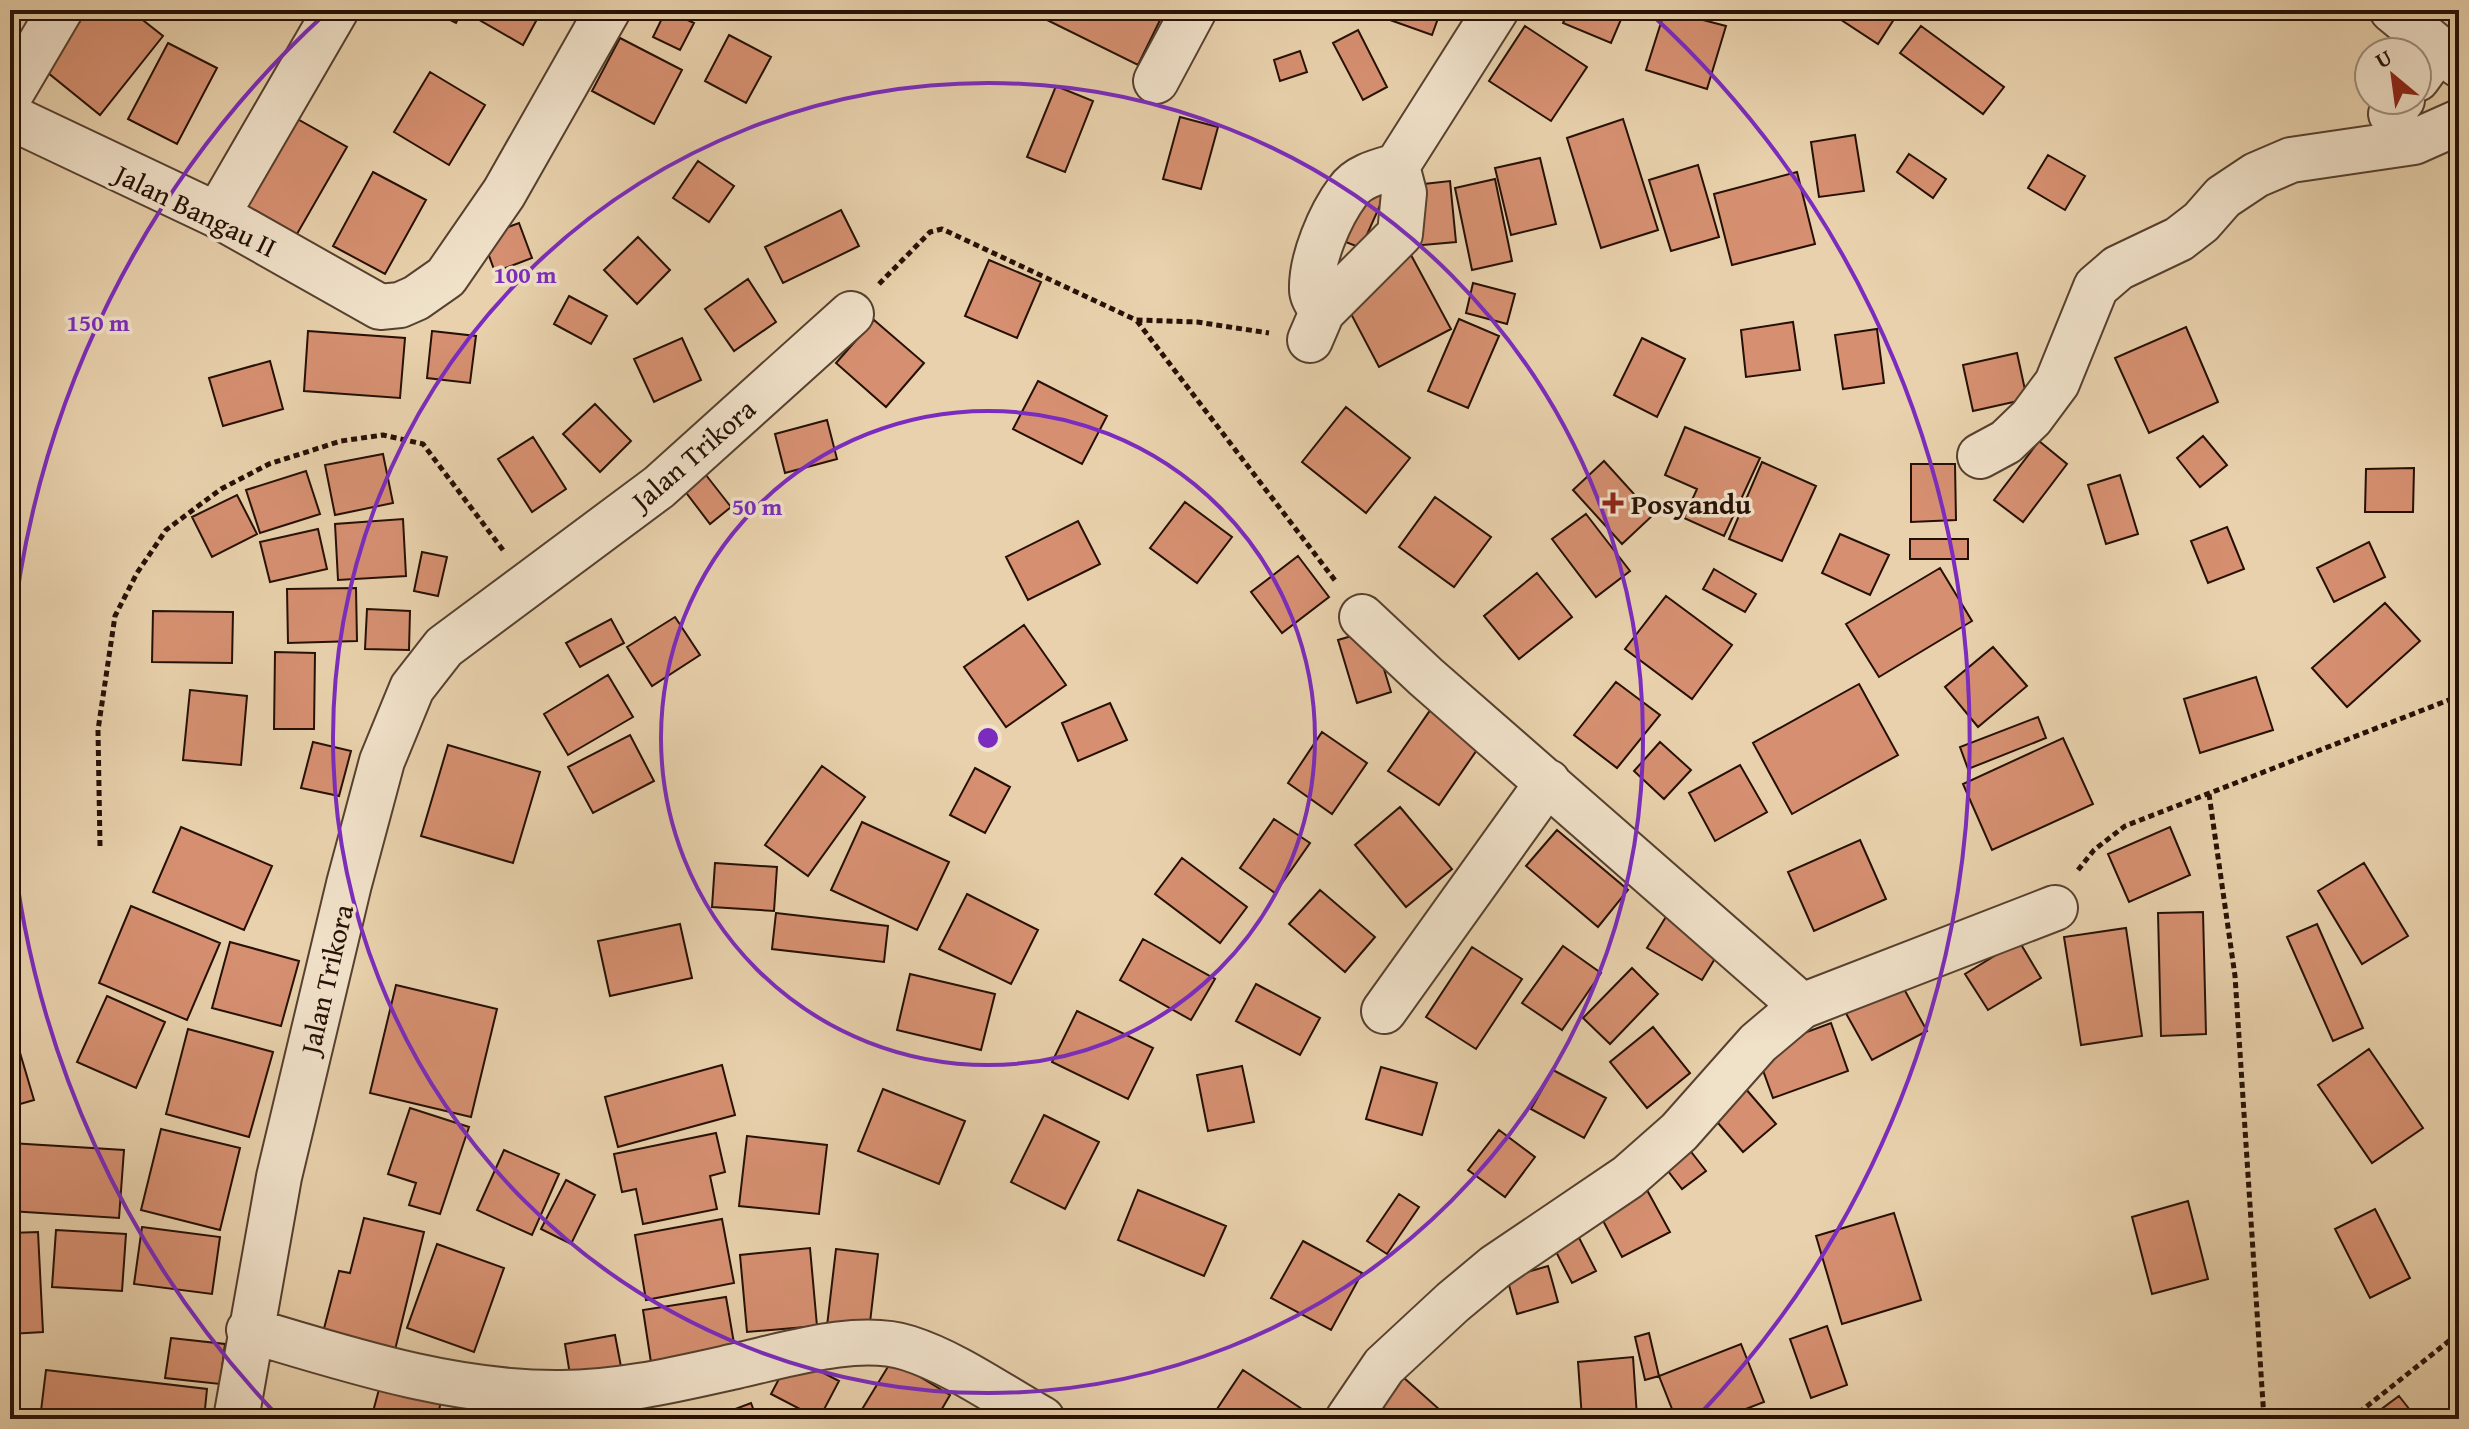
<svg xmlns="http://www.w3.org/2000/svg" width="2469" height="1429" font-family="'Gentium Book Plus',serif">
  <rect width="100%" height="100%" fill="#e8d1ac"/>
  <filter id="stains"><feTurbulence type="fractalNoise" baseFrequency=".0025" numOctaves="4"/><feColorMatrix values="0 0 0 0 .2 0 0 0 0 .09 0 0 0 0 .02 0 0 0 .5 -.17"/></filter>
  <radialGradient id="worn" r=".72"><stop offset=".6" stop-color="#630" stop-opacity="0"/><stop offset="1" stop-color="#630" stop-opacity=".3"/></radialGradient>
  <path fill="#d69071" stroke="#261005" stroke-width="2" d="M89,10h41l33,26 -63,79 -58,-47z
    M430,10h32l-6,13z
    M480,10h62l-19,35 -47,-27z
    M666,10l28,13 -14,27 -27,-13z
    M1052,10h113l-27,55 -91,-45z
    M1362,10h79l-9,25z
    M1569,10h56l-14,33 -48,-20z
    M1665,10l61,16 -19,63 -61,-19z
    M1826,10h74l-22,34z
    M1525,26l62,41 -36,54 -62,-40z
    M1921,26l83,61 -21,27 -83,-61z
    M1358,30l29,57 -24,13 -30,-57z
    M729,35l42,22 -25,46 -41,-22z
    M620,38l62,32 -28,54 -62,-33z
    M168,43l49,25 -40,76 -49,-25z
    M1300,51l7,21 -27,9 -6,-21z
    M430,72l55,33 -36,60 -55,-33z
    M1056,86l37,15 -28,71 -38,-15z
    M285,112l62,35 -50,87 -62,-35z
    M1180,117l38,10 -17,62 -38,-10z
    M1623,119l35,111 -57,18 -34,-110z
    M1855,135l9,56 -45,6 -8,-55z
    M1909,154l37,25 -13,19 -36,-26z
    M2048,155l37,21 -20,34 -37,-22z
    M1540,158l16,66 -45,11 -16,-67z
    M698,161l36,25 -25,36 -36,-24z
    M1698,165l21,72 -48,14 -22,-71z
    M373,172l53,28 -41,74 -52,-28z
    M1797,172l18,72 -83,21 -18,-71z
    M1495,179l17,82 -40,9 -17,-82z
    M1450,181l6,61 -44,4 -6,-60z
    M1363,183l23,9 -25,56 -23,-9z
    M841,210l18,36 -76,37 -18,-36z
    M519,223l13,35 -37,14 -13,-35z
    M638,237l32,33 -33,34 -33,-34z
    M1411,255l40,74 -72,38 -39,-74z
    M989,260l52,22 -24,56 -52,-22z
    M748,279l28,43 -42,29 -29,-42z
    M1473,283l42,11 -8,30 -41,-11z
    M569,296l38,20 -16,28 -37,-20z
    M1459,319l40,17 -31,72 -40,-17z
    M874,320l50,43 -38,44 -50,-44z
    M1793,322l7,48 -54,7 -5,-47z
    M2186,327l32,75 -69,31 -34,-75z
    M1877,329l7,54 -41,6 -8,-54z
    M308,331l97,7 -5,60 -96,-7z
    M432,331l44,5 -6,47 -43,-5z
    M682,338l19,42 -47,22 -20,-43z
    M1642,338l43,21 -28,58 -43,-22z
    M2017,353l10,46 -54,12 -10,-46z
    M270,361l13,48 -60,17 -14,-48z
    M1038,381l69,35 -25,48 -69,-35z
    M595,404l36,37 -31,31 -37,-38z
    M1346,407l64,51 -44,55 -64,-51z
    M827,420l10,39 -52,14 -10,-39z
    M1685,427l75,31 -36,78 -40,-18 13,-29 -32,-14z
    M2203,436l24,29 -27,22 -23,-29z
    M533,437l33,52 -34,23 -34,-53z
    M2039,441l28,23 -44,58 -29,-22z
    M383,454l10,49 -58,12 -10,-50z
    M1604,461l49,54 -31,29 -49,-54z
    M1762,462l54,24 -34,75 -53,-22z
    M1911,464h44l1,56 -45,2z
    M2414,468l-1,44h-48l1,-43z
    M702,470l29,37 -21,17 -29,-38z
    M306,471l14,43 -60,19 -14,-43z
    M2120,475l18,59 -32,10 -18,-59z
    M237,495l20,39 -45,23 -20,-40z
    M1435,497l56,40 -37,50 -55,-40z
    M1185,502l47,35 -35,46 -47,-35z
    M1586,514l44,57 -34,26 -44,-58z
    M403,519l3,57 -68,4 -3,-56z
    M1078,521l22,43 -72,36 -22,-43z
    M2227,527l17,42 -36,14 -17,-42z
    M318,529l9,40 -57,13 -10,-40z
    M1840,534l49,21 -19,40 -48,-22z
    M1910,539h58v20h-58z
    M2369,542l16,35 -51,25 -17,-34z
    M422,552l25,5 -9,39 -24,-5z
    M1298,556l31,41 -47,36 -31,-41z
    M1940,568l32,53 -93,56 -33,-53z
    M1714,569l42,25 -11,18 -42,-23z
    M1537,573l35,44 -53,42 -35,-43z
    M356,588l1,53 -69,2 -1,-54z
    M1666,596l66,49 -40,54 -67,-50z
    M2385,603l35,38 -73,66 -35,-39z
    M367,609l43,2 -1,39 -44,-1z
    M153,611l80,1 -1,51 -80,-1z
    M675,617l25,38 -48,31 -25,-39z
    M611,619l13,24 -44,24 -14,-24z
    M1024,625l42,60 -60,42 -42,-60z
    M1372,630l19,62 -34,11 -19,-63z
    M1993,647l34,39 -49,41 -33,-40z
    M275,652l40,1 -1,76h-40z
    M608,675l25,42 -65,38 -24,-41z
    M2256,677l17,53 -73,23 -16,-54z
    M1616,682l44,33 -43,53 -43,-33z
    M1859,684l39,71 -106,59 -39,-71z
    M190,690l57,6 -6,69 -58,-5z
    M1110,703l17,37 -49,21 -16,-38z
    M1431,709l50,35 -42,61 -51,-34z
    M2038,717l8,21 -78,31 -8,-22z
    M1322,732l45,31 -35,51 -44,-31z
    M630,735l24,46 -61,32 -25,-46z
    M2063,738l30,66 -101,46 -29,-66z
    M313,742l38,9 -12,45 -38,-8z
    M1660,742l31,28 -27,29 -30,-28z
    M448,745l92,27 -27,91 -92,-27z
    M1740,765l27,47 -52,29 -26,-48z
    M822,766l43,31 -57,79 -43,-31z
    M975,768l35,19 -25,46 -35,-18z
    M1400,807l52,62 -46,38 -51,-62z
    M1274,819l36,24 -35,50 -35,-25z
    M862,822l87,40 -32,68 -86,-40z
    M181,827l91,39 -28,64 -91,-38z
    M2170,827l20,48 -61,27 -21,-48z
    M1557,830l71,60 -30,37 -72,-61z
    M1860,840l26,59 -72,32 -26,-59z
    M1182,858l65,49 -27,36 -65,-49z
    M715,863l62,4 -3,44 -62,-4z
    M2364,863l44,73 -46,28 -44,-73z
    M1320,890l55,47 -30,35 -56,-48z
    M967,894l71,36 -27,54 -72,-35z
    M131,906l89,37 -33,77 -88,-37z
    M2203,912l3,122 -45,2 -3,-123z
    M776,913l112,13 -4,36 -112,-13z
    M1667,915l55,32 -20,33 -55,-32z
    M680,924l12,54 -82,18 -12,-55z
    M2317,924l46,104 -30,13 -46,-104z
    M2126,928l16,108 -61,9 -17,-108z
    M1143,939l72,40 -24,41 -71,-40z
    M2019,941l22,37 -53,32 -23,-36z
    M230,942l69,19 -18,65 -69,-18z
    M1563,946l38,27 -39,57 -40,-27z
    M1472,947l50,32 -46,70 -50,-32z
    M1632,968l26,26 -48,50 -27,-26z
    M910,974l85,20 -14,56 -84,-20z
    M1898,978l29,53 -55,29 -29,-52z
    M1256,984l64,34 -20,37 -64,-34z
    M396,985l101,24 -26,108 -101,-24z
    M107,996l58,26 -29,66 -59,-26z
    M1077,1011l76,37 -25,51 -76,-37z
    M1831,1023l17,48 -75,27 -17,-47z
    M1653,1027l37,46 -43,35 -37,-46z
    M188,1029l85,23 -24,85 -83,-23z
    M18,1046l16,54 -24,7v-58z
    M2369,1049l54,79 -51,35 -54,-78z
    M722,1065l13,50 -117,32 -13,-50z
    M1242,1066l12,56 -46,9 -11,-56z
    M1381,1067l56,16 -15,52 -56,-16z
    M1553,1070l53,28 -22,40 -53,-29z
    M1745,1088l31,36 -33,28 -31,-36z
    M883,1089l82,32 -26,63 -81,-33z
    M410,1108l59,19 -29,87 -31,-9 7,-22 -28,-9z
    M1044,1115l55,27 -34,67 -54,-27z
    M161,1129l79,19 -20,82 -79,-20z
    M1499,1130l36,27 -30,40 -37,-27z
    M716,1133l9,39 -15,4 7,33 -74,15 -7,-35 -14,3 -8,-38z
    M747,1136l80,9 -8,69 -80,-8z
    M10,1143l114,7 -5,68 -109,-7z
    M1685,1144l21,27 -24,18 -21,-27z
    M504,1150l55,24 -27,61 -55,-25z
    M566,1180l29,15 -24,49 -30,-15z
    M1138,1190l88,36 -22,50 -86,-36z
    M1647,1190l23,42 -48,25 -22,-42z
    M1399,1194l20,13 -32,47 -20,-13z
    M2188,1201l20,78 -56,15 -20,-77z
    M2375,1209l35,69 -40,20 -35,-69z
    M1894,1213l27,87 -79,24 -26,-88z
    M364,1218l60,14 -31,126 -72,-18 18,-69 11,2z
    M722,1219l12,64 -88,17 -11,-65z
    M142,1227l78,10 -8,57 -78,-10z
    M1574,1228l22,43 -24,12 -22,-43z
    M56,1230l70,4 -4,57 -70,-4z
    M38,1232l5,100 -33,2v-101z
    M1303,1241l59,32 -31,57 -60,-32z
    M437,1244l67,24 -30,84 -67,-24z
    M810,1248l7,78 -70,6 -7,-77z
    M836,1249l42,5 -9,77 -42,-5z
    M1548,1266l10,36 -41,12 -10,-36z
    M726,1297l10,58 -84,14 -9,-59z
    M1827,1326l20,59 -36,13 -21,-59z
    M1649,1333l10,43 -14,4 -10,-43z
    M615,1335l7,37 -51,9 -6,-37z
    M171,1338l54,6 -5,40 -55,-6z
    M1741,1344l23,58 -44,17h-44l-17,-43z
    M791,1356l48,25 -20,38 -48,-25z
    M1633,1357l4,60 -55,2 -4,-57z
    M892,1360l58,35 -14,24h-62l-13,-8z
    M46,1370l161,19 -3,30h-164z
    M1243,1370l65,43 -4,6h-79l-10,-7z
    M1403,1377l37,33 -8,9h-35l-18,-15z
    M381,1382l61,15 -5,22h-66z
    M2399,1396l18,23h-49z
    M482,1402l46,6 -1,11h-47z
    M751,1403l6,16h-48z"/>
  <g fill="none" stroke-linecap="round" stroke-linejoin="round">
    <g stroke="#56402f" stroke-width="48">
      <path id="minor" d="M2392,10l67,55
        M2417,79l22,-30
        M1156,81l38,-71
        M10,95l50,-85
        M2391,114l11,-14
        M10,117l207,98 163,92 20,-2 16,-7 30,-21 58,-84 104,-183
        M217,215l119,-205
        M1322,312c-3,-6 -10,-15 -10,-22 -1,-31 18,-75 36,-99 10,-15 32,-20 49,-25
        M1310,340l12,-28 78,-78 4,-41 -7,-27 99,-156
        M1980,456l26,-14 25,-24 26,-35 39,-96 22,-19 61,-29 22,-17 22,-25 33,-22 35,-15 123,-18 45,-20
        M1362,617l64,60 376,329
        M1384,1011l164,-229
        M249,1330c101,30 201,63 307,63 60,1 122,-14 180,-27 50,-11 122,-34 172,-18 47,15 91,47 134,71
        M236,1419l43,-242 70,-293 33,-123 30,-73 32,-41 215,-160 192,-173
        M1348,1419l36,-53 69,-64 42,-35 133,-90 51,-45 79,-89 44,-37 253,-98"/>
    </g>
    <path stroke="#261005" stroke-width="5" stroke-dasharray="6 4" stroke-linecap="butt" d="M879,284l51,-52 12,-3 194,91 61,2 72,11
      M1137,321l200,262
      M2209,794l26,182 29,443
      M100,846l-2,-116 17,-114 22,-43 29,-43 55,-41 48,-25 72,-23 42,-6 40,9 80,106
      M2078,870l16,-20 31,-24 334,-130
      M2351,1419l108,-86"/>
    <use href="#minor" stroke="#f0e1c9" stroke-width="44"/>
  </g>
  <g fill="none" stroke="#7b2cbf" stroke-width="4">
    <circle cx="988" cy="738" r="327"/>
    <circle cx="988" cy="738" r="655"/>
    <path d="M276 1414A982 982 0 0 1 11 832M11 644A982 982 0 0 1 325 14M1651 14A982 982 0 0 1 1700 1414"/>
  </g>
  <path fill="#8f2418" stroke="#f0e1c9" stroke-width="3" d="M1609 491h8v8h8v8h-8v8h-8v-8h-8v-8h8z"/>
  <g text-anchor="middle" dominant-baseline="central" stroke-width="7" stroke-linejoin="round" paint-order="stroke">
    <g font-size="28" fill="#261005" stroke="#f0e1c9">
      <text transform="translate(196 210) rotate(26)">Jalan Bangau II</text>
      <text transform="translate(693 454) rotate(-41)">Jalan Trikora</text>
      <text transform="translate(326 979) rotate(-77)">Jalan Trikora</text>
    </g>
    <g font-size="28" font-weight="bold" fill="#261005" stroke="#f0e1c9" text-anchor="start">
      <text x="1631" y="503">Posyandu</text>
    </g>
  </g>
  <circle cx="988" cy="738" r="12" fill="#7b2cbf" stroke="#f0e1c9" stroke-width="4"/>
  <g font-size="24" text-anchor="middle" font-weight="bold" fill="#7b2cbf" stroke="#f0e1c9" stroke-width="7" stroke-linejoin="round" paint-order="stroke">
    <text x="525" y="283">100 m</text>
    <text x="98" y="331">150 m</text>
    <text x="757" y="515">50 m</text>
  </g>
  <rect width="2469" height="1429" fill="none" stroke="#e8d1ac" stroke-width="40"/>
  <rect x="12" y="12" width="2445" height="1405" fill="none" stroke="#261005" stroke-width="4"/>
  <rect x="20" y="20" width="2429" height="1389" fill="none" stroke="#261005" stroke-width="2"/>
  <g transform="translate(2393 76) rotate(331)"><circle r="38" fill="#f0e1c9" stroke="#9f8d7b" stroke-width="2"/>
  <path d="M0-6L14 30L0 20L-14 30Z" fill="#8f2418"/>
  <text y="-12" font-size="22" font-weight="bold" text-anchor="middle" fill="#261005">U</text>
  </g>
  <rect width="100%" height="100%" filter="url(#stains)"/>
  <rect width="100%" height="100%" fill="url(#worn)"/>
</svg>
